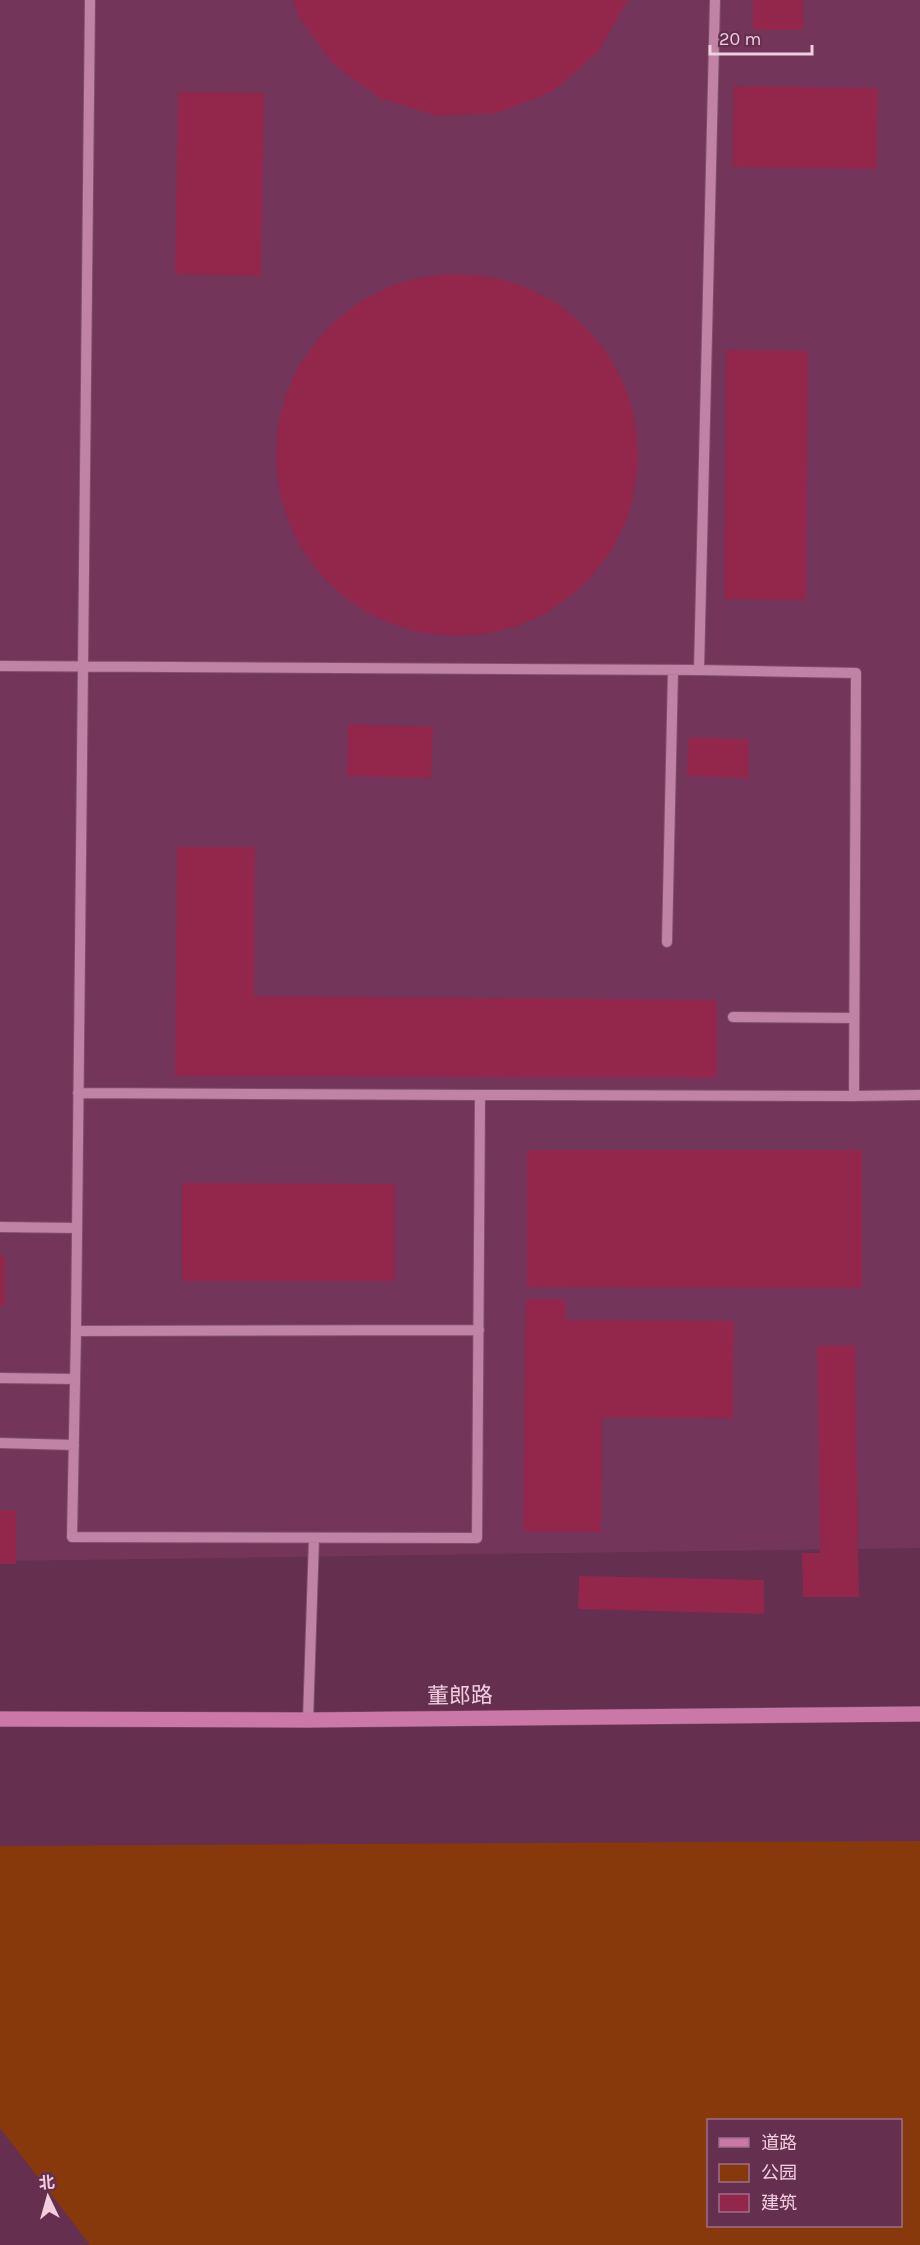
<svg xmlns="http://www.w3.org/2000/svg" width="920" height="2245" font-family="Karla,'Noto Sans SC',sans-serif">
  <rect width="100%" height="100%" fill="#652f4f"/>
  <path fill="#73365a" d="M0,0h920v1548l-920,13z"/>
  <path fill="#87390c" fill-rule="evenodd" d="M920,1841v404h-830l-90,-117v-282zM708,2120h192v106h-192z"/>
  <path fill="#92274b" d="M293,0h335l-30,52 -45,39 -55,22 -60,3 -57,-17 -48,-35 -34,-47z
    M753,0h50v30h-50z
    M734,86l144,2 -1,81 -144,-2z
    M178,92l86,1 -3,183 -86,-2z
    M276 455a181 181 0 1 1 362 0a181 181 0 1 1-362 0Z
    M726,350l82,1 -2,249 -82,-1z
    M348,724l85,3 -2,51 -84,-2z
    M689,737l60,2 -1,39 -61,-2z
    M177,847h78l-1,149 463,4v78l-542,-2z
    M527,1150h335v138l-335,-1z
    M182,1183l213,1v97h-213z
    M0,1255h5v51h-5z
    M526,1299h40v21l168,1 -1,97 -131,-1 -1,115h-78z
    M855,1345l4,252h-56l-1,-44h18l-3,-207z
    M0,1510h16v54h-16z
    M579,1576l185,4v34l-186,-5z"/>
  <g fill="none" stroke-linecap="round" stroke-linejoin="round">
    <g stroke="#7d506c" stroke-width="12">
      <path id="minor" d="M90,0l-14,1331 -4,206 405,1 3,-443 374,1 2,-423 -157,-3 16,-670
        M0,666l699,4
        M667,942l6,-272
        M733,1017l121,1
        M78,1093l402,2
        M854,1096l66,-1
        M0,1227l77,1
        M76,1331l403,-1
        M0,1378l75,1
        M0,1443l74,2
        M308,1720l6,-182"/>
    </g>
    <g stroke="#7d506c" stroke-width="16">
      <path id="major" d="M0,1719l308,1 612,-6"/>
    </g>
    <use href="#minor" stroke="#c082a5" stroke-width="10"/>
    <use href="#major" stroke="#cb77a8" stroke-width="15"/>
  </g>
  <g text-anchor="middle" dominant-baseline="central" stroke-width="4.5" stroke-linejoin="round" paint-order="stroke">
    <g font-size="22" fill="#f0cee0" stroke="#652f4f">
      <text transform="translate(460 1696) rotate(-1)">董郎路</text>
    </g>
  </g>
  <rect x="707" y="2119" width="195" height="108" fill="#652f4f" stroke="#9d6f89" stroke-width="1.5"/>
  <rect x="719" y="2138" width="30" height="9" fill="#cb77a8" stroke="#9d6f89" stroke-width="1.5"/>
  <text x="761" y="2149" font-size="18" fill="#f0cee0">道路</text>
  <rect x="719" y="2164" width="30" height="18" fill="#87390c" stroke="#9d6f89" stroke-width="1.5"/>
  <text x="761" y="2179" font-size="18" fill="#f0cee0">公园</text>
  <rect x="719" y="2194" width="30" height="18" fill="#92274b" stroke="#9d6f89" stroke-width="1.5"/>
  <text x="761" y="2209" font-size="18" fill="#f0cee0">建筑</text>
  <g transform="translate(48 2197) rotate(355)" stroke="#652f4f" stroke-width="4.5" paint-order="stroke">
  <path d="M0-4.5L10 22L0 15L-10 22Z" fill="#f0cee0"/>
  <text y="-9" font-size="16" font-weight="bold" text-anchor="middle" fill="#f0cee0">北</text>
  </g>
  <path d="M710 45v9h102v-9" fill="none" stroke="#f0cee0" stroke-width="3"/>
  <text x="719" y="45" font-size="18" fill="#f0cee0" stroke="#652f4f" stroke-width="4.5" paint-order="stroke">20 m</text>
</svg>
